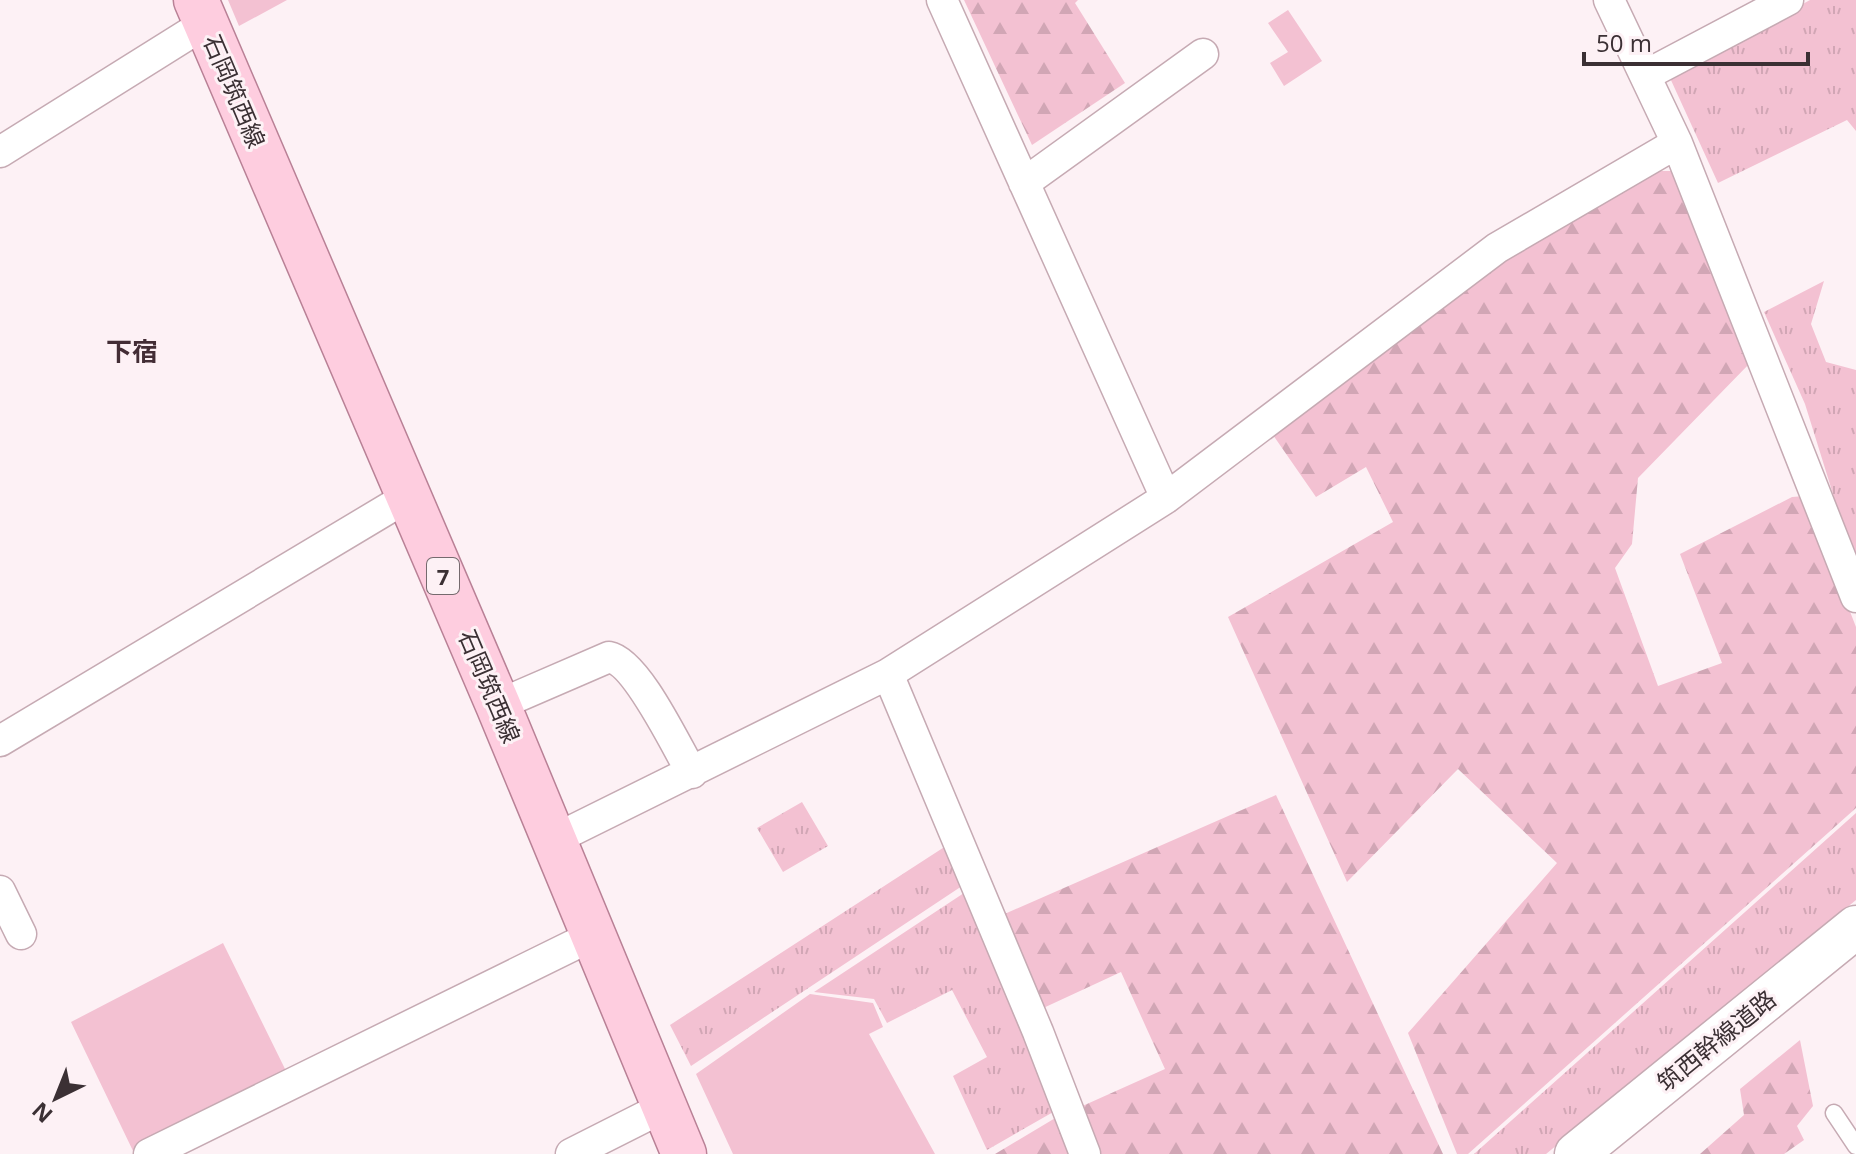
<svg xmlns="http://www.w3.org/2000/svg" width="1856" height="1154" font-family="'Open Sans','Noto Sans JP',sans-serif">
  <defs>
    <pattern id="grass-tufts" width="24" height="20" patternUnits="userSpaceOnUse" patternTransform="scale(2)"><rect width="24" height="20" fill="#f3c1d2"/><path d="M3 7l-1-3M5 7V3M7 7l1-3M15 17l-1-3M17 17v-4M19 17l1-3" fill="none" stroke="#d1a6b5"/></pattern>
    <pattern id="forest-firs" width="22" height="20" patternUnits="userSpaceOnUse" patternTransform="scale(2)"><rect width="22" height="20" fill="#f3c1d2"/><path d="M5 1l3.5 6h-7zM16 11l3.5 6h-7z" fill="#d1a6b5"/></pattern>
  </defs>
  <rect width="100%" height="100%" fill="#fdf1f5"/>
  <path fill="url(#grass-tufts)" d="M1810,0h46v131l-9,-11 -129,63 -48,-105z
    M1824,281l-13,43 15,38 30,8v187l-14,-34 -37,-119 -41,-92z
    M802,802l26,44 -45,26 -26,-44z
    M1856,813v87l-310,254h-72z
    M949,844l16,40 -274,182 -21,-41z
    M967,891l88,220 -68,39 -34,-74 34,-19 -35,-67 -65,33 -13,-24 -60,-7z"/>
  <path fill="url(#forest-firs)" d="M964,0h114l-3,3 50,80 -93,62z
    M1655,171h18l77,192 -112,115 -6,66 -17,24 43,118 64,-23 -42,-109 112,-57 13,-1 51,131v181l-388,346h-11l-49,-121 149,-170 -99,-94 -111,113 -119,-265 165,-95 -27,-55 -50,30 -43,-62 235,-180z
    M1276,795l167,359h-347l-18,-46 87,-39 -44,-97 -82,38 -39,-94z
    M1800,1040l13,66 -16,20 7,14 -20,14h-84l44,-39 -4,-26z
    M1062,1114l15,40h-82z"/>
  <path fill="#f3c1d2" d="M228,0h59l-48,26z
    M1288,10l34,51 -38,25 -14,-23 18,-11 -20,-29z
    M223,943l65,132 -154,78 -63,-131z
    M810,994l63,9 10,24 -14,7 66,120h-202l-37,-80z"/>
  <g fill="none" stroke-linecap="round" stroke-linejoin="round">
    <g stroke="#c6aab3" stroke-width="19">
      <path id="lane" d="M1834,1113l22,33"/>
    </g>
    <g stroke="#c6aab3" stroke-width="33">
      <path id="street" d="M942,0l224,498
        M1609,0l68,143 179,454
        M1646,75l142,-75
        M0,152l206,-129
        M1024,183l179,-129
        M888,674l150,358 47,122
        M498,705l111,-48c28,5 67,89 83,116
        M0,741l409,-245
        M553,840l335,-166 278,-176 331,-250 180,-105
        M0,891l21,43
        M149,1154l443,-218
        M571,1154l93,-47"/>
    </g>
    <g stroke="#c6aab3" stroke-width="45">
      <path id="secondary" d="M1576,1154l280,-227"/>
    </g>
    <g stroke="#b98196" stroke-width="47">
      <path id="primary" d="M196,0l302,705 186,449"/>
    </g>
    <use href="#lane" stroke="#fff" stroke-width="16"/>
    <use href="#street" stroke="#fff" stroke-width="30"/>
    <use href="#secondary" stroke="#fff" stroke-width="42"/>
    <use href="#primary" stroke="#fecddf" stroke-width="44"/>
  </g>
  <g text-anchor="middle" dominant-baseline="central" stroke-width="6" stroke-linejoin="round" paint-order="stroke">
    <rect fill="#fdf1f5" stroke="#756a6e" stroke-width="2" x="427" y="558" width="32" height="36" rx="6"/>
    <g font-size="22" font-weight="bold" fill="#3b3034">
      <text x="443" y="576">7</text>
    </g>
    <g font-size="24" fill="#3b3034" stroke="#fdf1f5">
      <text transform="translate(235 91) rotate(67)">石岡筑西線</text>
      <text transform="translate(490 686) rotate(67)">石岡筑西線</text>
      <text transform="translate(1716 1040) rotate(-39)">筑西幹線道路</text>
    </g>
    <g font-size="26" font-weight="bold" fill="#432d35" stroke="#fdf1f5">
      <text x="132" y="351">下宿</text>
    </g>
  </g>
  <g transform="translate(56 1098) rotate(223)" stroke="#fdf1f5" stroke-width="6" paint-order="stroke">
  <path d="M0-6L14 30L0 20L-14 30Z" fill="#3b3034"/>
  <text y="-12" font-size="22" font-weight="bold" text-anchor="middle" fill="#3b3034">N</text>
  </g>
  <path d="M1584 52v12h224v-12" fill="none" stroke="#3b3034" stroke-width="4"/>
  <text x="1596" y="52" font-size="24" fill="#3b3034" stroke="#fdf1f5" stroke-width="6" paint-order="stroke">50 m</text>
</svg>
